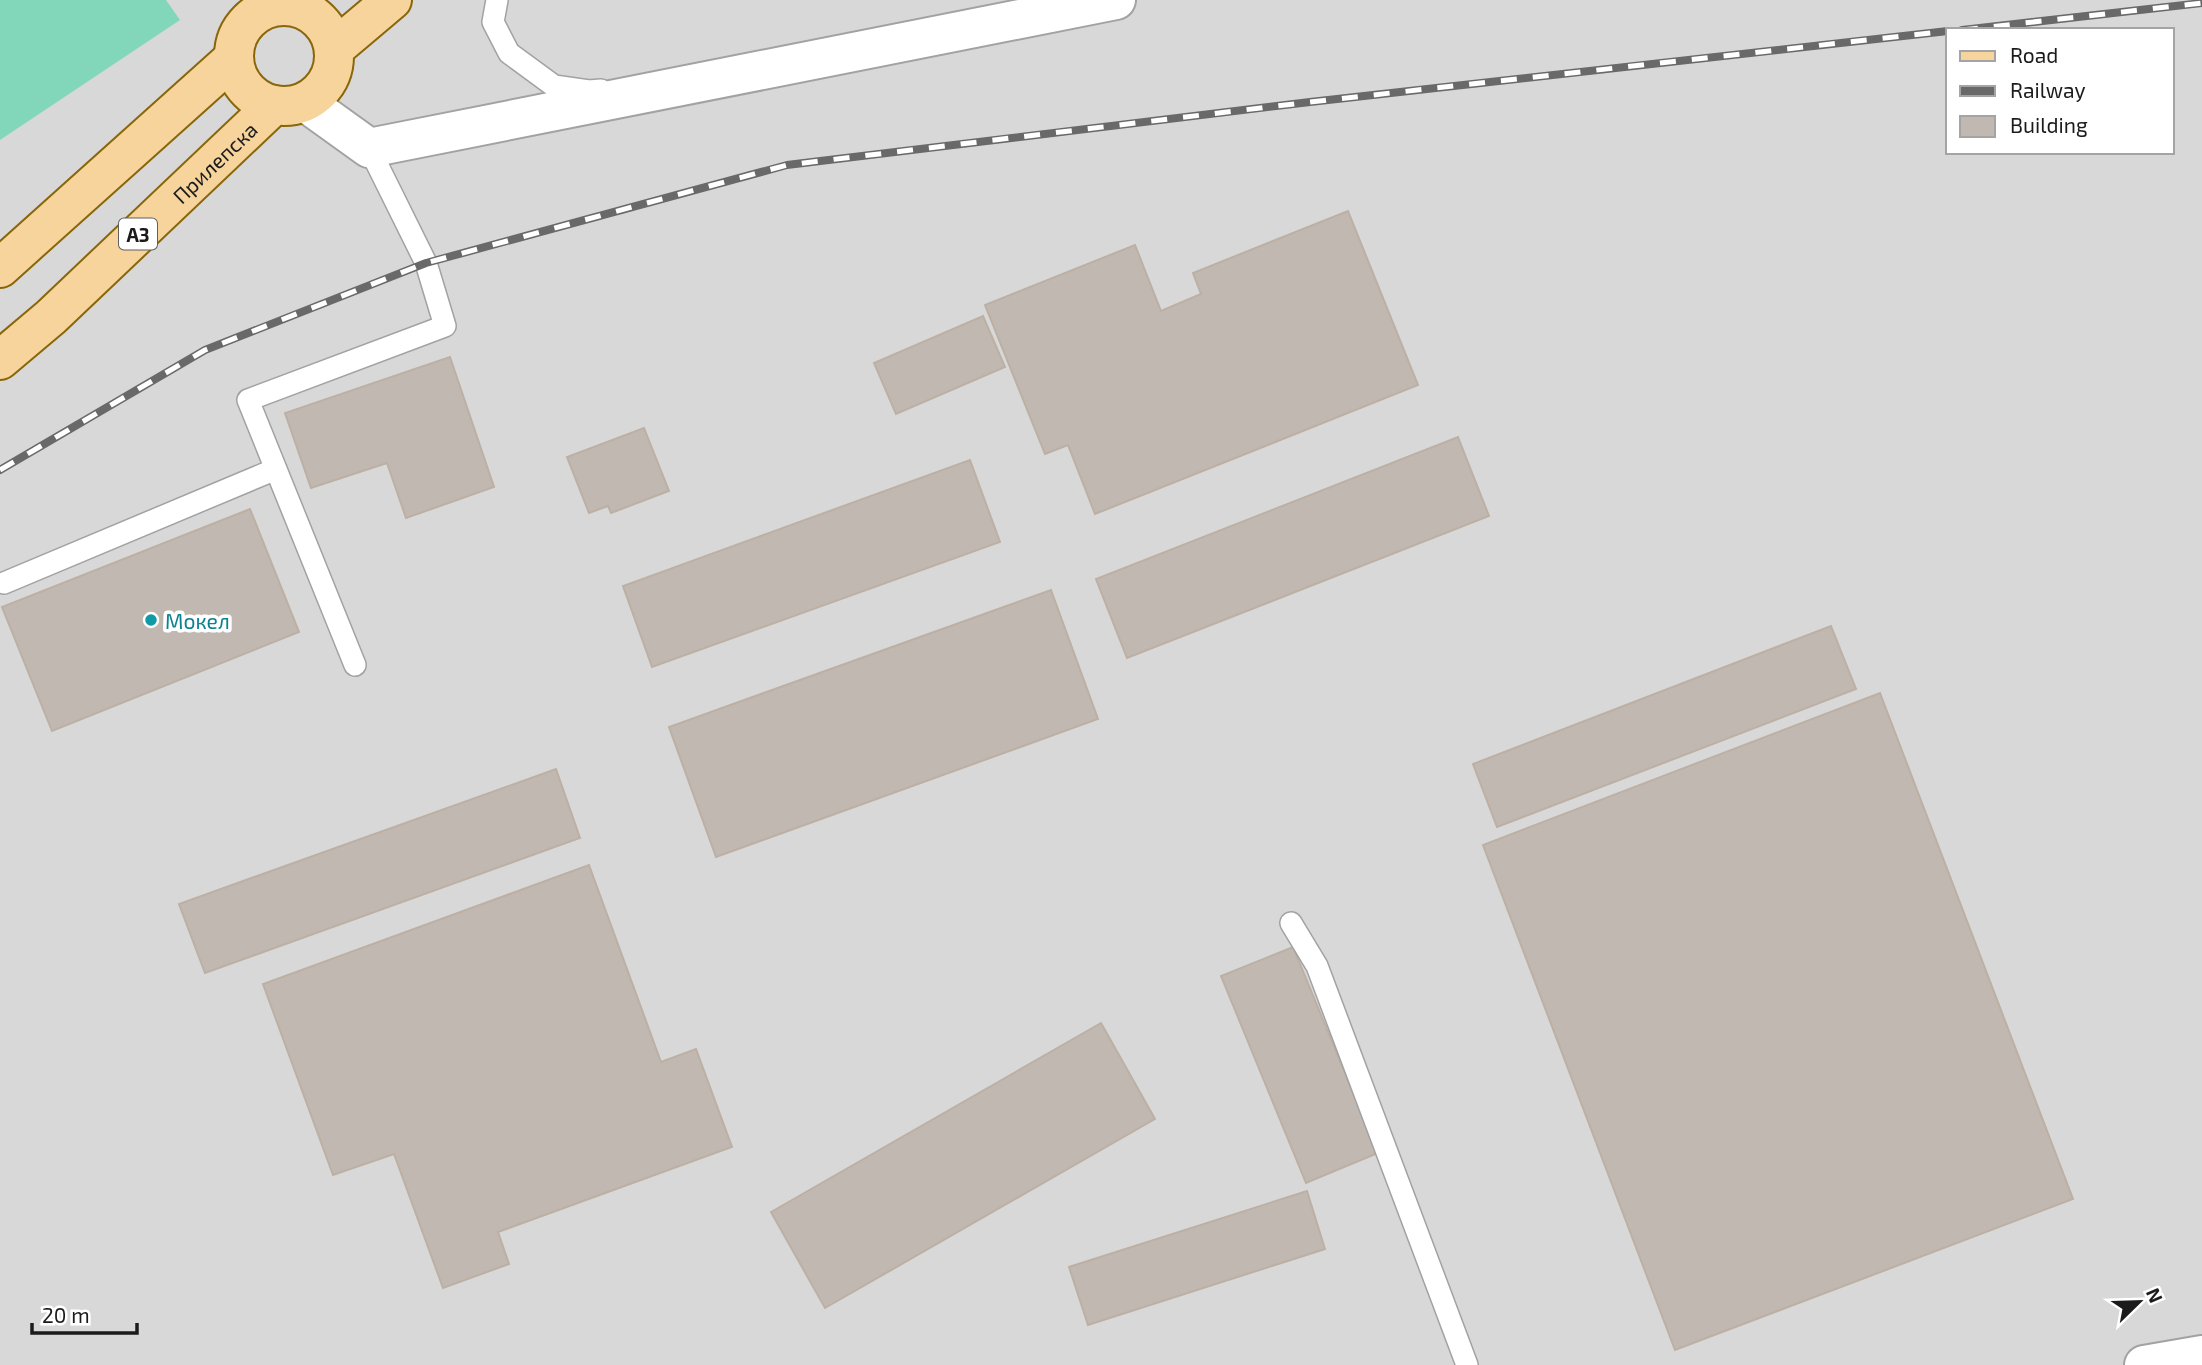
<svg xmlns="http://www.w3.org/2000/svg" width="2202" height="1365" font-family="'Exo 2',sans-serif">
  <rect width="100%" height="100%" fill="#ece9e1"/>
  <path fill="#d9d8d8" fill-rule="evenodd" d="M0,0h2202v1365h-2202zM1948,30h224v122h-224z"/>
  <path fill="#82d7bb" d="M0,0h166l14,20 -180,120z"/>
  <path fill="#c0b8b1" stroke="#bcb0a4" stroke-width="2" d="M1348,211l70,174 -323,129 -27,-69 -23,9 -60,-149 150,-60 26,66 40,-17 -8,-21z
    M983,316l22,51 -109,47 -22,-51z
    M450,357l44,130 -88,31 -19,-55 -76,25 -26,-75z
    M644,428l25,63 -58,22 -3,-7 -19,7 -22,-56z
    M1458,437l31,79 -362,142 -31,-79z
    M970,460l30,82 -348,125 -29,-81z
    M250,509l49,123 -247,99 -50,-124z
    M1051,590l47,129 -382,138 -47,-130z
    M1831,626l25,63 -359,138 -24,-63z
    M1880,693l193,506 -398,151 -192,-505z
    M556,769l24,69 -375,135 -26,-69z
    M589,865l72,197 35,-13 36,98 -234,85 11,32 -66,24 -49,-134 -61,21 -70,-191z
    M1293,947l85,206 -72,30 -85,-207z
    M1101,1023l54,96 -330,189 -54,-96z
    M1307,1191l18,58 -237,76 -19,-58z"/>
  <g fill="none" stroke-linecap="round" stroke-linejoin="round">
    <g stroke="#a2a2a2" stroke-width="24">
      <path id="service" d="M497,0l-4,22 16,31 45,33 35,5 12,-1
        M4,583l272,-114
        M355,665l-107,-265 197,-74 -19,-63 -57,-115
        M1291,923l26,43 150,399"/>
    </g>
    <g stroke="#a2a2a2" stroke-width="42">
      <path id="minor" d="M305,102l64,46 747,-148"/>
    </g>
    <g stroke="#a2a2a2" stroke-width="42">
      <path id="tertiary" d="M2144,1365l58,-10"/>
    </g>
    <g stroke="#896608" stroke-width="42">
      <g id="primary">
        <circle cx="284" cy="56" r="50"/>
        <path d="M334,49l58,-49"/>
        <path d="M0,268l234,-210"/>
        <path id="s1" d="M0,360l51,-43 223,-212"/>
      </g>
    </g>
    <use href="#service" stroke="#fff" stroke-width="21"/>
    <use href="#minor" stroke="#fff" stroke-width="38"/>
    <use href="#tertiary" stroke="#fff" stroke-width="38"/>
    <use href="#primary" stroke="#f6d49c" stroke-width="38"/>
    <g stroke="#696969" stroke-width="8">
      <path id="rail" d="M1962,30l240,-27
        M0,470l205,-120 221,-87 361,-98 523,-63 638,-71"/>
    </g>
    <use href="#rail" stroke="#fff" stroke-width="5" stroke-dasharray="16" stroke-linecap="butt"/>
  </g>
  <circle fill="#0f9aa8" stroke="#fff" stroke-width="2.5" cx="151" cy="620" r="7"/>
  <g text-anchor="middle" dominant-baseline="central" stroke-width="7" stroke-linejoin="round" paint-order="stroke">
    <rect fill="#fff" stroke="#5f5f5f" stroke-width="2" x="119" y="218.5" width="38" height="31" rx="5"/>
    <g font-size="19" font-weight="bold" fill="#1b1b1b">
      <text x="138" y="234">A3</text>
    </g>
    <g font-size="21" fill="#1b1b1b" stroke="#fff">
      <text stroke="none"><textPath href="#s1" startOffset="292">Прилепска</textPath></text>
    </g>
    <g font-size="21" fill="#0d838f" stroke="#fff" text-anchor="start">
      <text x="165" y="620">Мокел</text>
    </g>
  </g>
  <rect x="1946" y="28" width="228" height="126" fill="#ffffff" stroke="#a4a4a4" stroke-width="2"/>
  <rect x="1960" y="51" width="35" height="10" fill="#f6d49c" stroke="#a4a4a4" stroke-width="2"/>
  <text x="2010" y="63" font-size="21" fill="#1b1b1b">Road</text>
  <rect x="1960" y="86" width="35" height="10" fill="#696969" stroke="#a4a4a4" stroke-width="2"/>
  <text x="2010" y="98" font-size="21" fill="#1b1b1b">Railway</text>
  <rect x="1960" y="116" width="35" height="21" fill="#c0b8b1" stroke="#a4a4a4" stroke-width="2"/>
  <text x="2010" y="133" font-size="21" fill="#1b1b1b">Building</text>
  <g transform="translate(2139 1302) rotate(67)" stroke="#ffffff" stroke-width="5" paint-order="stroke">
  <path d="M0-5L12 26L0 18L-12 26Z" fill="#1b1b1b"/>
  <text y="-10" font-size="19" font-weight="bold" text-anchor="middle" fill="#1b1b1b">N</text>
  </g>
  <path d="M32 1323v10h105v-10" fill="none" stroke="#1b1b1b" stroke-width="3.5"/>
  <text x="42" y="1323" font-size="21" fill="#1b1b1b" stroke="#ffffff" stroke-width="5" paint-order="stroke">20 m</text>
</svg>
